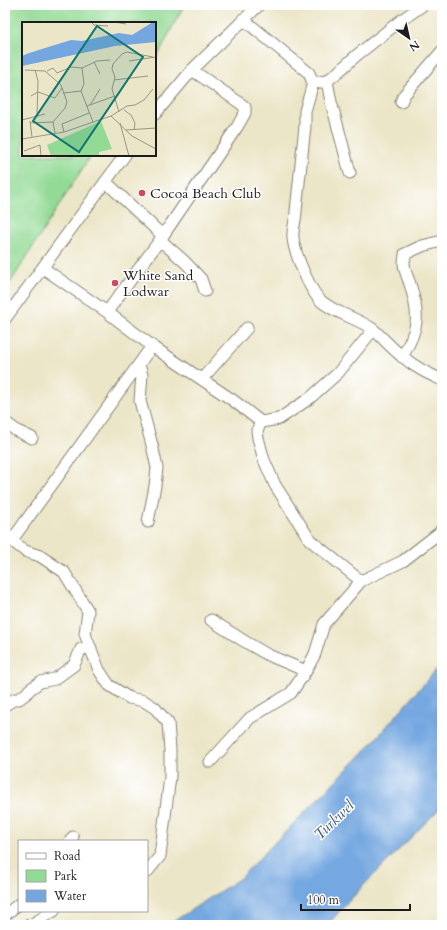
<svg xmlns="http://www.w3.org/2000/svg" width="447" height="930" font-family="Cardo,serif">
  <rect width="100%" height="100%" fill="#fff"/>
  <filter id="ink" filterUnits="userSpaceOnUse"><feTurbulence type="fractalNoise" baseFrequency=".025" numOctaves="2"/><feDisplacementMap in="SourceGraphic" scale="8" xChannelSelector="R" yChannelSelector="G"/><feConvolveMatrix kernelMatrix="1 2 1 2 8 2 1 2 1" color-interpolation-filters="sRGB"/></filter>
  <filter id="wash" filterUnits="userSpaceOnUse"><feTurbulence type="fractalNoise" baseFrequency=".012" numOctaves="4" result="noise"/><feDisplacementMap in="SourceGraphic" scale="16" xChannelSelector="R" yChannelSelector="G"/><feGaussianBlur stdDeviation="0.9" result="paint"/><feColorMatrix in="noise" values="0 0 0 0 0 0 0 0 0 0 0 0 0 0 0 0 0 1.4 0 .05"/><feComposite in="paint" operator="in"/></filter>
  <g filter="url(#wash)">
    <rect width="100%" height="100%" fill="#ece6c8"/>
    <path fill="#93da95" stroke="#587b58" d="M5,5h179l-25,48 -4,7v-37h-132v132h68l-86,136z"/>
    <path fill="#74a7e0" stroke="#48627e" d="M442,663v143l-79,80 -36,39h-159l71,-46 128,-130z"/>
  </g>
  <g filter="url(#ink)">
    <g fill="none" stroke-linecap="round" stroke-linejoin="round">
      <g stroke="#848172" stroke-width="13">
        <path id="minor" d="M243,19l66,54 4,10 -8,28v15c-3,28 -6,56 -9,85 0,8 -4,19 -3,27 1,14 17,53 28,63 15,13 37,17 53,29 10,9 18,19 29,27 13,11 24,16 39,23
          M327,81l4,21 5,18 14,53
          M313,83l14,-2 10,-8 20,-18 43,-34 23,-16
          M401,102l3,-7 38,-44
          M155,114l37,-44 67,-65
          M106,182l57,54
          M160,240l25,22 16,17 4,12
          M43,268l64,44 45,34 82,55 27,21 18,-3 31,-21 28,-25 35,-43
          M107,312l53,-72 77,-113 8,-14v-6l-5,-4 -48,-33
          M5,319l120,-164
          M402,357c17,-29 18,-41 8,-73 -2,-6 -6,-14 -6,-21 0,-3 1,-6 1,-9l17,-8 20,-5
          M139,365l3,10 -2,26 12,44 5,23 -2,18 -7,36
          M202,379l45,-51
          M5,422l12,9 15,7
          M261,422l-4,9 1,7 6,22 11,25 35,55 51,41 42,-20 36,-28 3,-4
          M5,535l20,16 15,5 24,16 24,39 -3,23 14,36 10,15 20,13 15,3 11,7 13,15 2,27v27l-10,79 -13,16
          M12,540l140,-194
          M211,620l33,21 24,14 38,16
          M5,705l10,-6h4l8,-6 2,-3 11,-8 15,-3 19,-14 7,-16 10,-1
          M210,762l40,-44 41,-25 15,-22 9,-17 9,-30 37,-43
          M70,841l3,-4
          M5,915l14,-11
          M29,925c9,-3 16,-10 25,-14"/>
      </g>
      <use href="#minor" stroke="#fff" stroke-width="11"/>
    </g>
  </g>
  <g fill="#d1495b" stroke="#fff" stroke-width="1.5">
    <circle cx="142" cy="193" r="4"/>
    <circle cx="115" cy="283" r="4"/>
  </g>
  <g text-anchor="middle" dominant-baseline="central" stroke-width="3" stroke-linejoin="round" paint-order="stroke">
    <g font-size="14" fill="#1c1c1c" stroke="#fff" text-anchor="start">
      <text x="150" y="193">Cocoa Beach Club</text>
      <text x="123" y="275">White Sand<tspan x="123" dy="16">Lodwar</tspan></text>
    </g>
    <g font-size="15" font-style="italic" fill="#445b74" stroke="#fff">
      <text transform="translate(334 820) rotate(-44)">Turkwel</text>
    </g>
  </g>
  <g transform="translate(22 22)">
    <rect width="134" height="134" fill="#ece6c8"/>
    <path d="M79,99l11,28 -13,3v4h-48l-4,-11z" fill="#93da95"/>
    <path d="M131,0h3v20l-41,4 -93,20v-10l7,-3 42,-13 11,1 37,-8 13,2z" fill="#74a7e0"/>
    <path fill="none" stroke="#999583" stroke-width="1" d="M92,0l12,2M70,1l2,2 14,1M107,39l27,-4M72,40l6,12M60,46l15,-7 13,-1M3,48l20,1 16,14 6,17 -2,6 -12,14 2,11M13,48l3,11 -1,35M25,49l6,-3 4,5 14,-6 11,1 2,16 -3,7M92,58l34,-4M41,71l18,-2 12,31M9,74l7,-4 17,6 7,-10M68,83l10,-16M65,84l28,-10M102,88l7,5 4,8 -1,7M97,90l-7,-23 3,-12 -3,-8 1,-5 9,-10 5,-2 26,5M89,94l21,20 24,13M0,98l23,-6M8,99l2,16M8,101l23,-1M98,101l9,33M104,108l30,-2M42,110l-2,-8 27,-11M0,117l42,-7 47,-16 16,-10 8,-1 9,-5 9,-11M2,129l16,-6 1,11"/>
    <path fill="#0f766e" fill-opacity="0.15" stroke="#0f766e" stroke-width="2" d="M75,4l46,31 -64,95 -46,-31z"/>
    <rect width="134" height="134" fill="none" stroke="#1c1c1c" stroke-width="2"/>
  </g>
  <rect width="447" height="930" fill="none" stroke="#fff" stroke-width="20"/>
  <rect x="18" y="840" width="130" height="72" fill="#ffffff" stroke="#a4a4a4"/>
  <rect x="26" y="853" width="20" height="6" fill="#ffffff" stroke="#a4a4a4"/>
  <text x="54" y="860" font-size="12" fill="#1c1c1c">Road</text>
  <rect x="26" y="870" width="20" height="12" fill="#93da95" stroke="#a4a4a4"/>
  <text x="54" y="880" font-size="12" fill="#1c1c1c">Park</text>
  <rect x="26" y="890" width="20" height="12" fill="#74a7e0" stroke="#a4a4a4"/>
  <text x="54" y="900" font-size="12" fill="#1c1c1c">Water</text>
  <g transform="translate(409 38) rotate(146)" stroke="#ffffff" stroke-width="3" paint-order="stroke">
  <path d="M0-3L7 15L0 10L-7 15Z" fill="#1c1c1c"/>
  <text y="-6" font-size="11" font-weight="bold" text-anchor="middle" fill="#1c1c1c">N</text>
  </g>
  <path d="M301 904v6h109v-6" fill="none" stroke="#1c1c1c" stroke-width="2"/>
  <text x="307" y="904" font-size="12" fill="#1c1c1c" stroke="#ffffff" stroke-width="3" paint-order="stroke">100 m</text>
</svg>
